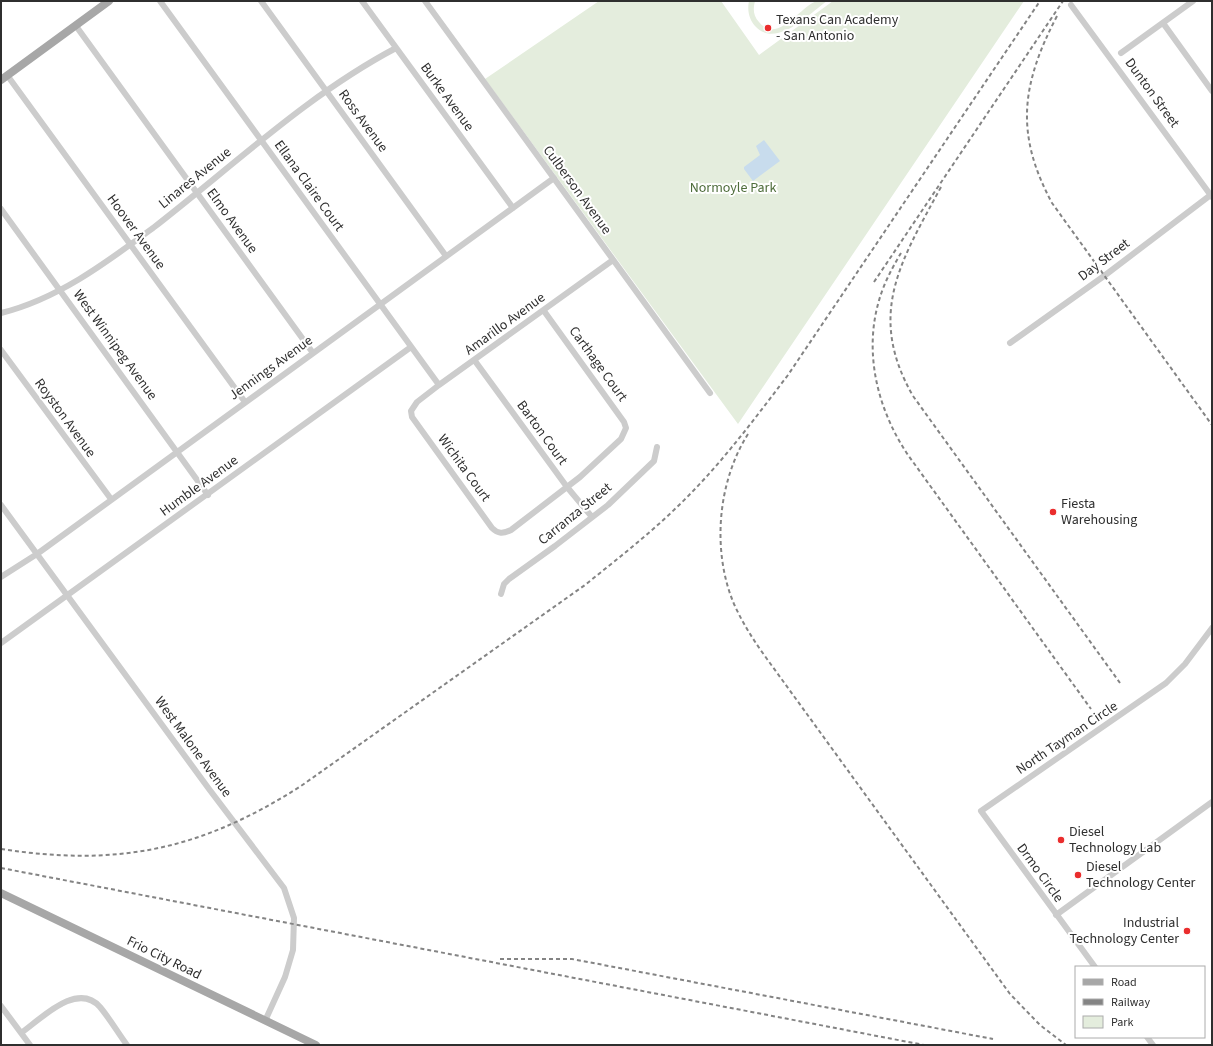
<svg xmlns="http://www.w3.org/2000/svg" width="1213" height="1046" font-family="'Source Sans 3',sans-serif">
  <rect width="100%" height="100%" fill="#fff"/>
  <path fill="#e4eddd" d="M599,1h122l38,54 74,-54h191l-286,423 -253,-345z
    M749,1h6c-2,7 -2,15 4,21 19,23 41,-16 58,-21 3,-1 7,0 10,0 -18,13 -50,47 -71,26 -7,-7 -9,-17 -7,-26z"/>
  <path fill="#c8dced" d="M764,140l16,21 -27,20 -9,-12v-2l16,-12 -4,-9z"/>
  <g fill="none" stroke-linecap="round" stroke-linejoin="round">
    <path stroke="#ccc" stroke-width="6" d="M160,1l279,384
      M261,1l185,255
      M362,1l151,207
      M425,1l285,392
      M1071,5l141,192
      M1163,23l49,68
      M76,26l237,327
      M1121,53l72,-52
      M7,75l238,327
      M1,209l207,286
      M544,311l80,111 2,6 -5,11 -41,38 -69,53c-8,4 -13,4 -19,-2l-80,-111 -1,-6 6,-9 22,-17 174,-125
      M1,313c57,-14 106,-51 152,-85 80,-62 154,-133 243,-180
      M1010,343l94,-67 108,-82
      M1,350l110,149
      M475,361l92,126 25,30
      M1,505l208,284 75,99 10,30 -1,32 -8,27 -20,44
      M1,577l36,-23 517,-376
      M501,594l3,-10 5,-5 46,-33 53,-41 46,-44 3,-14
      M1,643l410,-296
      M1056,915l156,-113
      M1095,967l-114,-156 185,-128 19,-19 27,-36
      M1,1006l29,39
      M21,1033c20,-14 56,-52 79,-26 10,12 18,26 27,38
      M1147,1037l6,8"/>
    <path stroke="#a7a7a7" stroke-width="8" d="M1,80l108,-79
      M1,893l315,152"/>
    <path stroke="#848484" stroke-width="2" stroke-dasharray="4 3" stroke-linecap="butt" d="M1057,16c-36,69 -42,118 -5,187l160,222
      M941,187c-40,74 -75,127 -28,209l207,287
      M901,253c-6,10 -12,21 -17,33 -23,57 -9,120 24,169l183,254
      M874,282l189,-281
      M748,434c-31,49 -36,118 -14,170 9,20 20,37 33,55l243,335 30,31 26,20
      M1,849c117,18 200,1 300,-63l284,-201c31,-25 62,-49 91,-77 42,-40 77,-87 112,-133l252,-374
      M1,868l923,177
      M500,959h72l421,80"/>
  </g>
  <g fill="#ea2d2d" stroke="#fff" stroke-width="1.5">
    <circle cx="768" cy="28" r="4"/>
    <circle cx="1053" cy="512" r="4"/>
    <circle cx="1061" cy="840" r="4"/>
    <circle cx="1078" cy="875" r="4"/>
    <circle cx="1187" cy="931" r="4"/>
  </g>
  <g text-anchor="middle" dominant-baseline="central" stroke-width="4" stroke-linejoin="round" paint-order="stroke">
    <g font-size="14" fill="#2f2f2f" stroke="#fff" text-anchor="start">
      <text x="776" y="20">Texans Can Academy<tspan x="776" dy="16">- San Antonio</tspan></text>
      <text x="1061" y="504">Fiesta<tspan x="1061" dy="16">Warehousing</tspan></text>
      <text x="1069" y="832">Diesel<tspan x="1069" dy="16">Technology Lab</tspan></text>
      <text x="1086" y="867">Diesel<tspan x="1086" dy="16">Technology Center</tspan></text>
      <text x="1179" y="923" text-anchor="end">Industrial<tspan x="1179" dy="16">Technology Center</tspan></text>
    </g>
    <g font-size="14" fill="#2f2f2f" stroke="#fff">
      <text transform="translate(1152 93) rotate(54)">Dunton Street</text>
      <text transform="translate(447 97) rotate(54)">Burke Avenue</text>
      <text transform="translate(363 121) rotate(54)">Ross Avenue</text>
      <text transform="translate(195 178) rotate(-39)">Linares Avenue</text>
      <text transform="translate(309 186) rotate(54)">Ellana Claire Court</text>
      <text transform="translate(577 190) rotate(54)">Culberson Avenue</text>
      <text transform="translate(232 221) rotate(54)">Elmo Avenue</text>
      <text transform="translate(136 232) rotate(54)">Hoover Avenue</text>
      <text transform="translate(1104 260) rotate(-37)">Day Street</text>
      <text transform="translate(505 324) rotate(-36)">Amarillo Avenue</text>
      <text transform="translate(115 345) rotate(54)">West Winnipeg Avenue</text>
      <text transform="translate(598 364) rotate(54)">Carthage Court</text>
      <text transform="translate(271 368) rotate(-36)">Jennings Avenue</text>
      <text transform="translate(65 418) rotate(54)">Royston Avenue</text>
      <text transform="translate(542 433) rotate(54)">Barton Court</text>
      <text transform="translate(464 468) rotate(54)">Wichita Court</text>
      <text transform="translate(199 486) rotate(-36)">Humble Avenue</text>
      <text transform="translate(575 514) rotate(-39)">Carranza Street</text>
      <text transform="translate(1067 738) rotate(-34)">North Tayman Circle</text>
      <text transform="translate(193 747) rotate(54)">West Malone Avenue</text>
      <text transform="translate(1040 873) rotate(54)">Drmo Circle</text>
      <text transform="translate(164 958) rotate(26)">Frio City Road</text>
    </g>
    <g font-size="14" fill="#4e6d3b" stroke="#fff">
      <text x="733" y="188">Normoyle Park</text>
    </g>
  </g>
  <rect width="1213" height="1046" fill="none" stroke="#2f2f2f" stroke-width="4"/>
  <rect x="1075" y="966" width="130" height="72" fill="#ffffff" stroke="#acacac"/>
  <rect x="1083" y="979" width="20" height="6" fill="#a7a7a7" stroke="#acacac"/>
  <text x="1111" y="986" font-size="12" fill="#2f2f2f">Road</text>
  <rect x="1083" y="999" width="20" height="6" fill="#848484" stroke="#acacac"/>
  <text x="1111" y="1006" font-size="12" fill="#2f2f2f">Railway</text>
  <rect x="1083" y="1016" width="20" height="12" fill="#e4eddd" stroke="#acacac"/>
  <text x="1111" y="1026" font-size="12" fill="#2f2f2f">Park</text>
</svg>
